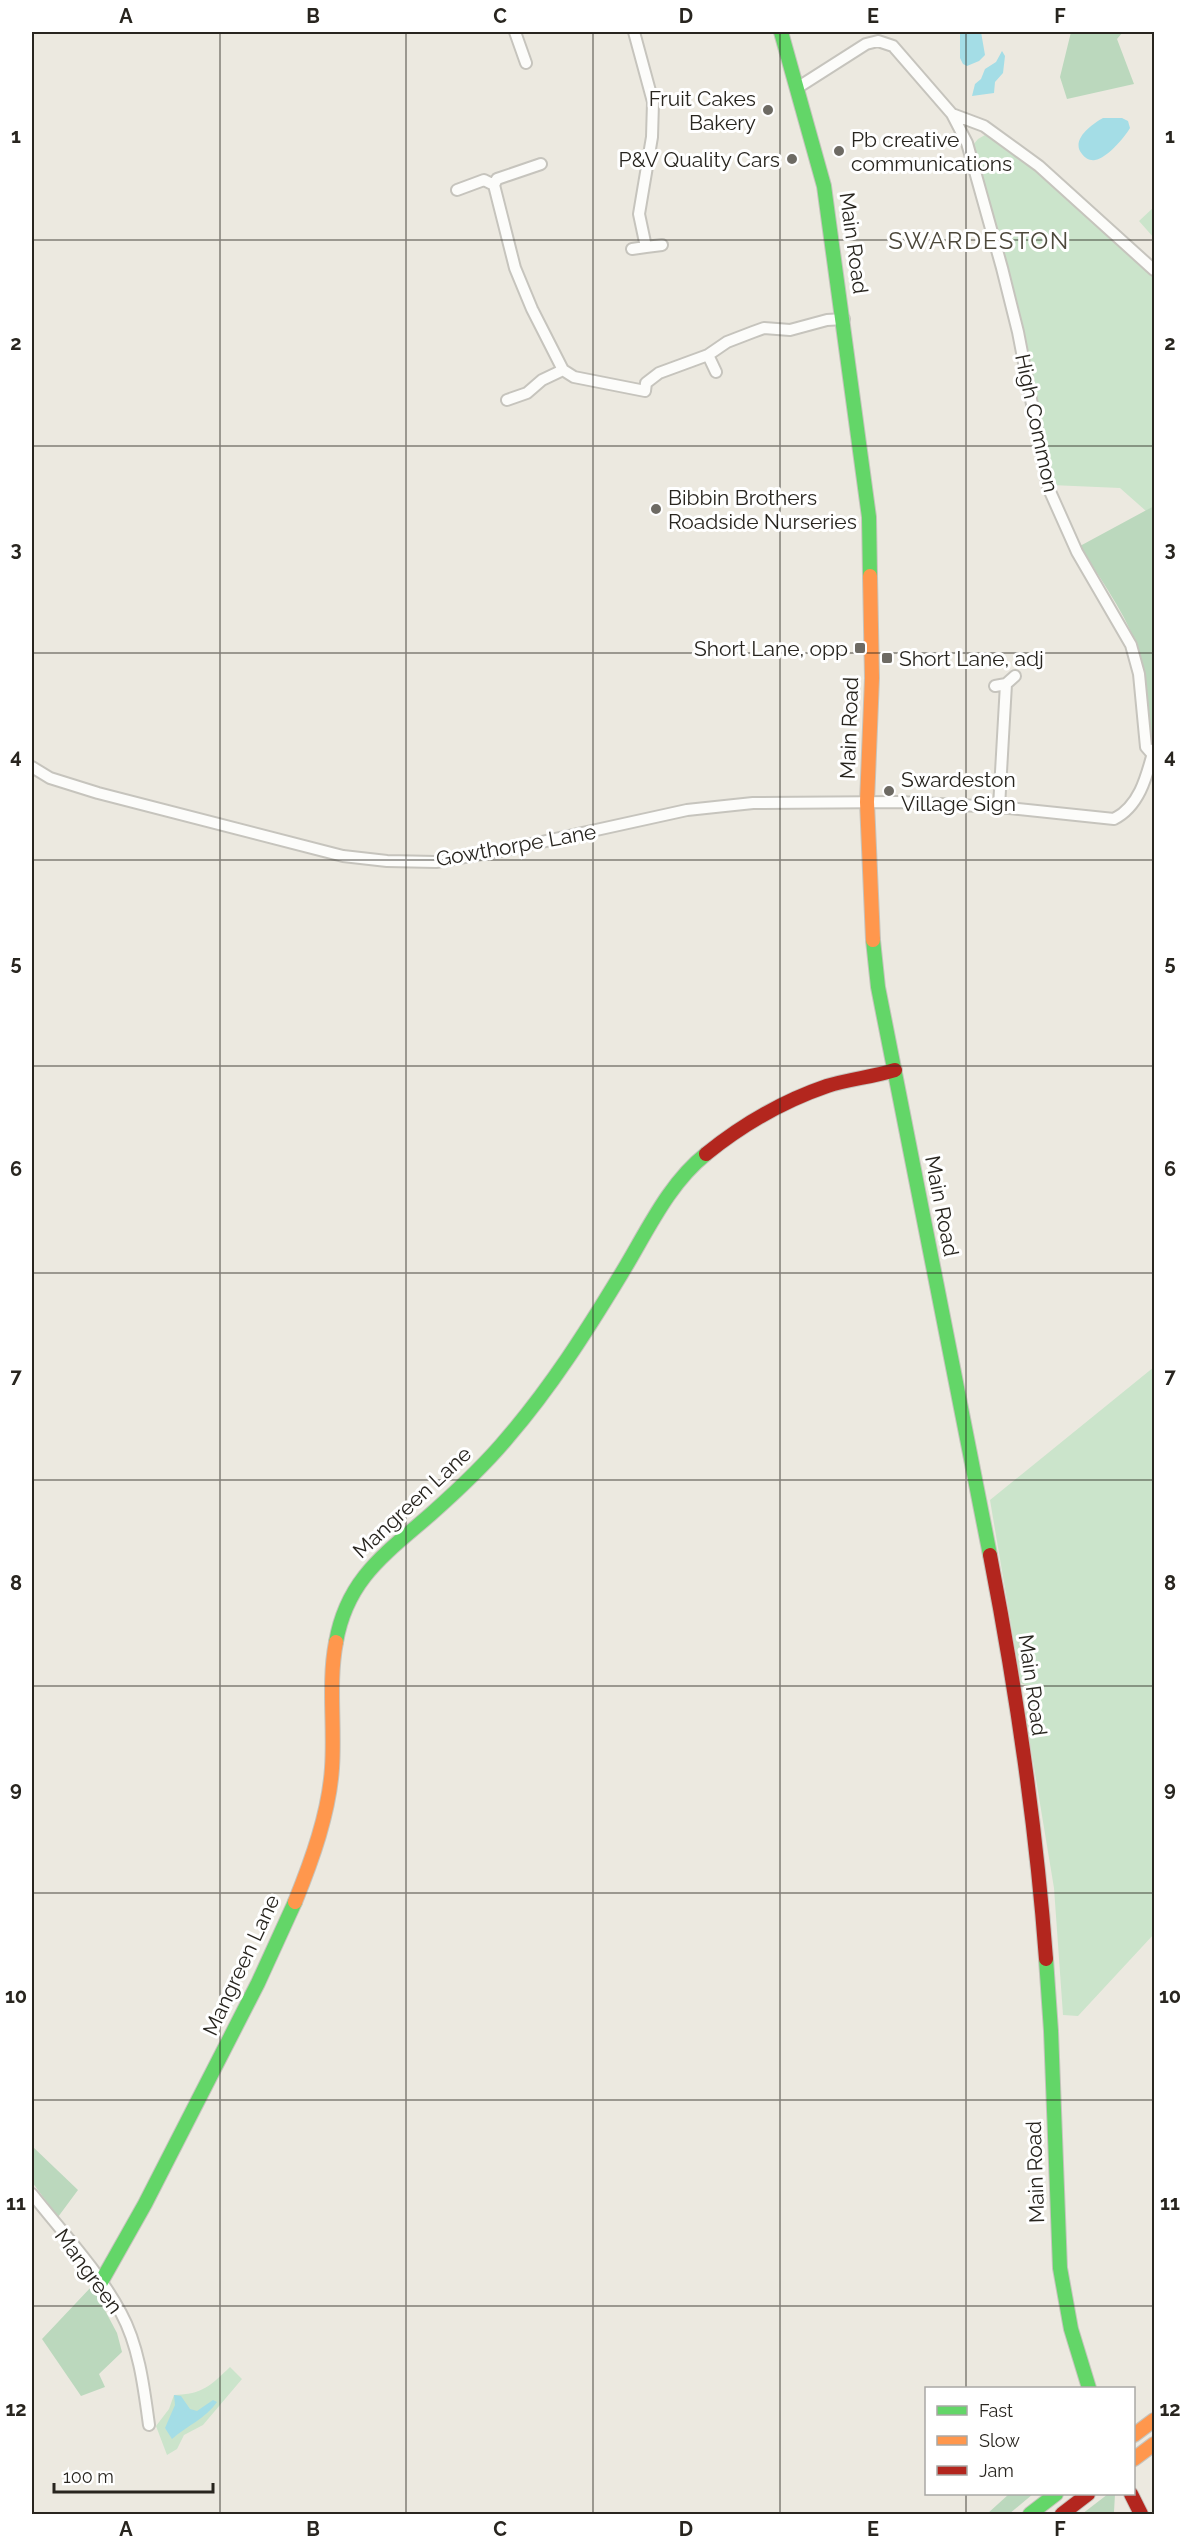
<svg xmlns="http://www.w3.org/2000/svg" width="1186" height="2546" font-family="Raleway,sans-serif">
  <rect width="100%" height="100%" fill="#ece9e0"/>
  <path fill="#cbe4cb" d="M985,135l51,34 118,108v229l-8,5 -26,-23 -69,-3 -78,-340 5,-6z
    M1154,207v31l-15,-17z
    M1154,1367v567l-76,82 -15,-1 -9,-127 -29,-175 11,-11 -3,-13 -12,-6 -31,-183z
    M230,2367l12,12 -39,46 -19,10 -7,14 -10,6 -11,-29 13,-17 5,-14c29,-1 36,-9 56,-28z"/>
  <path fill="#bbd8bd" d="M1071,32h52l-6,7 17,45 -67,15 -7,-22z
    M1154,506v226l-3,12 -3,-1c-2,-30 -2,-63 -10,-92 -9,-33 -40,-75 -58,-105z
    M32,2146l46,44 -20,27 -26,-35z
    M92,2286l25,47 5,19 -23,22 6,13 -24,9 -39,-57z
    M1009,2494h24l-24,20h-22z
    M1108,2494h7l-1,18 -3,2h-29z"/>
  <path fill="#a4dde6" d="M960,32h21l4,23 -6,6 -12,5 -4,-2 -3,-6z
    M1002,51l3,5 -2,17 -8,9 -1,11 -22,3 3,-12 6,-5 4,-10 11,-7z
    M1103,118h19l6,3 2,7c-6,10 -23,30 -35,32 -5,1 -10,-2 -13,-6 -12,-14 10,-30 21,-36z
    M174,2395l7,1 9,13 7,2 16,-11 4,2c-12,17 -29,23 -45,37l-7,-11 10,-23z"/>
  <g fill="none" stroke-linecap="round" stroke-linejoin="round">
    <g stroke="#c6c4bd" stroke-width="14">
      <path id="street" d="M515,32l11,31
        M634,32l19,70 -1,35 -13,77 7,33 16,-2
        M797,88l69,-44 12,-3 15,5 59,68 32,12 55,40 115,104
        M952,114l15,29 35,125 16,64 30,155 29,65 54,93 8,29 7,73 7,8
        M494,185l3,-6 44,-15
        M457,190l27,-10 10,5 21,83 17,41 31,61 11,7 71,14 1,-8 13,-10 49,-18 19,-13 26,-10 11,-4 26,2 37,-10 17,-1
        M632,249l14,-2
        M708,355l8,17
        M507,400l20,-7 15,-13 21,-10
        M1006,684l9,-8
        M995,686l11,-2 -7,123
        M32,767l18,11 48,15 245,63 44,5 49,1 69,-12 182,-40 66,-7 146,-1 100,5 115,12c26,-13 33,-44 40,-70
        M32,2194c30,38 66,76 89,119 18,33 23,75 28,112"/>
    </g>
    <g stroke="#c6c4bd" stroke-width="16">
      <path id="fast" d="M781,32l43,154 45,331 1,59
        M873,940l5,47 112,568
        M336,1642c11,-63 49,-88 95,-128 27,-24 54,-49 77,-77 43,-50 78,-105 112,-161 26,-42 47,-91 86,-122
        M1046,1959l5,72 9,237 11,61 18,59
        M101,2282l44,-78 113,-221 37,-81
        M1030,2514l26,-20"/>
    </g>
    <g stroke="#c6c4bd" stroke-width="16">
      <path id="slow" d="M870,576l2,102 -5,124 6,138
        M295,1902c17,-42 34,-89 37,-134 3,-42 -4,-85 4,-126
        M1134,2435l20,-15
        M1134,2459l20,-15"/>
    </g>
    <g stroke="#c6c4bd" stroke-width="16">
      <path id="jam" d="M706,1154c36,-29 77,-53 121,-68 22,-7 46,-9 68,-16
        M990,1555c26,134 46,269 56,404
        M1131,2494l10,20
        M1062,2514l26,-20"/>
    </g>
    <use href="#street" stroke="#fcfcfa" stroke-width="10"/>
    <use href="#fast" stroke="#63d668" stroke-width="14"/>
    <use href="#slow" stroke="#ff974d" stroke-width="14"/>
    <use href="#jam" stroke="#b3261e" stroke-width="14"/>
  </g>
  <path fill="none" stroke="#28251f" stroke-width="1.5" stroke-opacity="0.55" d="M220,32v2482M406,32v2482M593,32v2482M780,32v2482M966,32v2356M32,240h1122M32,446h1122M32,653h1122M32,860h1122M32,1066h1122M32,1273h1122M32,1480h1122M32,1686h1122M32,1893h1122M32,2100h1122M32,2306h1122M966,2494v20"/>
  <g fill="#6d6a63" stroke="#fff" stroke-width="2">
    <circle cx="768" cy="110" r="6"/>
    <circle cx="839" cy="151" r="6"/>
    <circle cx="792" cy="159" r="6"/>
    <circle cx="656" cy="509" r="6"/>
    <rect x="854" y="642" width="12" height="12" rx="3"/>
    <rect x="881" y="652" width="12" height="12" rx="3"/>
    <circle cx="889" cy="791" r="6"/>
  </g>
  <g text-anchor="middle" dominant-baseline="central" stroke-width="6" stroke-linejoin="round" paint-order="stroke">
    <g font-size="21" fill="#28251f" stroke="#fff" text-anchor="start">
      <text x="756" y="98" text-anchor="end">Fruit Cakes<tspan x="756" dy="24">Bakery</tspan></text>
      <text x="851" y="139">Pb creative<tspan x="851" dy="24">communications</tspan></text>
      <text x="780" y="159" text-anchor="end">P&amp;V Quality Cars</text>
      <text x="668" y="497">Bibbin Brothers<tspan x="668" dy="24">Roadside Nurseries</tspan></text>
      <text x="848" y="648" text-anchor="end">Short Lane, opp</text>
      <text x="899" y="658">Short Lane, adj</text>
      <text x="901" y="779">Swardeston<tspan x="901" dy="24">Village Sign</tspan></text>
    </g>
    <g font-size="21" fill="#28251f" stroke="#fff">
      <text transform="translate(854 243) rotate(82)">Main Road</text>
      <text transform="translate(1037 423) rotate(78)">High Common</text>
      <text transform="translate(849 728) rotate(-88)">Main Road</text>
      <text transform="translate(516 845) rotate(-10)">Gowthorpe Lane</text>
      <text transform="translate(942 1206) rotate(79)">Main Road</text>
      <text transform="translate(412 1502) rotate(-43)">Mangreen Lane</text>
      <text transform="translate(1033 1685) rotate(82)">Main Road</text>
      <text transform="translate(241 1965) rotate(-65)">Mangreen Lane</text>
      <text transform="translate(1035 2172) rotate(-92)">Main Road</text>
      <text transform="translate(89 2271) rotate(54)">Mangreen</text>
    </g>
    <g font-size="24" letter-spacing="1.5" fill="#4e493c" stroke="#fff">
      <text x="979" y="240">SWARDESTON</text>
    </g>
  </g>
  <rect width="1186" height="2546" fill="none" stroke="#ffffff" stroke-width="66"/>
  <rect x="925" y="2387" width="210" height="108" fill="#ffffff" stroke="#a9a8a5" stroke-width="1.5"/>
  <rect x="937" y="2406" width="30" height="9" fill="#63d668" stroke="#a9a8a5" stroke-width="1.5"/>
  <text x="979" y="2417" font-size="18" fill="#28251f">Fast</text>
  <rect x="937" y="2436" width="30" height="9" fill="#ff974d" stroke="#a9a8a5" stroke-width="1.5"/>
  <text x="979" y="2447" font-size="18" fill="#28251f">Slow</text>
  <rect x="937" y="2466" width="30" height="9" fill="#b3261e" stroke="#a9a8a5" stroke-width="1.5"/>
  <text x="979" y="2477" font-size="18" fill="#28251f">Jam</text>
  <path d="M54 2483v9h159v-9" fill="none" stroke="#28251f" stroke-width="3"/>
  <text x="63" y="2483" font-size="18" fill="#28251f" stroke="#ffffff" stroke-width="4.5" paint-order="stroke">100 m</text>
  <rect x="33" y="33" width="1120" height="2480" fill="none" stroke="#28251f" stroke-width="2"/>
  <g font-size="20" text-anchor="middle" font-weight="bold" fill="#28251f">
    <text x="126" y="23">A</text>
    <text x="313" y="23">B</text>
    <text x="500" y="23">C</text>
    <text x="686" y="23">D</text>
    <text x="873" y="23">E</text>
    <text x="1060" y="23">F</text>
    <text x="16" y="143">1</text>
    <text x="1170" y="143">1</text>
    <text x="16" y="350">2</text>
    <text x="1170" y="350">2</text>
    <text x="16" y="556">3</text>
    <text x="1170" y="556">3</text>
    <text x="16" y="763">4</text>
    <text x="1170" y="763">4</text>
    <text x="16" y="970">5</text>
    <text x="1170" y="970">5</text>
    <text x="16" y="1176">6</text>
    <text x="1170" y="1176">6</text>
    <text x="16" y="1383">7</text>
    <text x="1170" y="1383">7</text>
    <text x="16" y="1590">8</text>
    <text x="1170" y="1590">8</text>
    <text x="16" y="1796">9</text>
    <text x="1170" y="1796">9</text>
    <text x="16" y="2003">10</text>
    <text x="1170" y="2003">10</text>
    <text x="16" y="2210">11</text>
    <text x="1170" y="2210">11</text>
    <text x="16" y="2416">12</text>
    <text x="1170" y="2416">12</text>
    <text x="126" y="2536">A</text>
    <text x="313" y="2536">B</text>
    <text x="500" y="2536">C</text>
    <text x="686" y="2536">D</text>
    <text x="873" y="2536">E</text>
    <text x="1060" y="2536">F</text>
  </g>
</svg>
